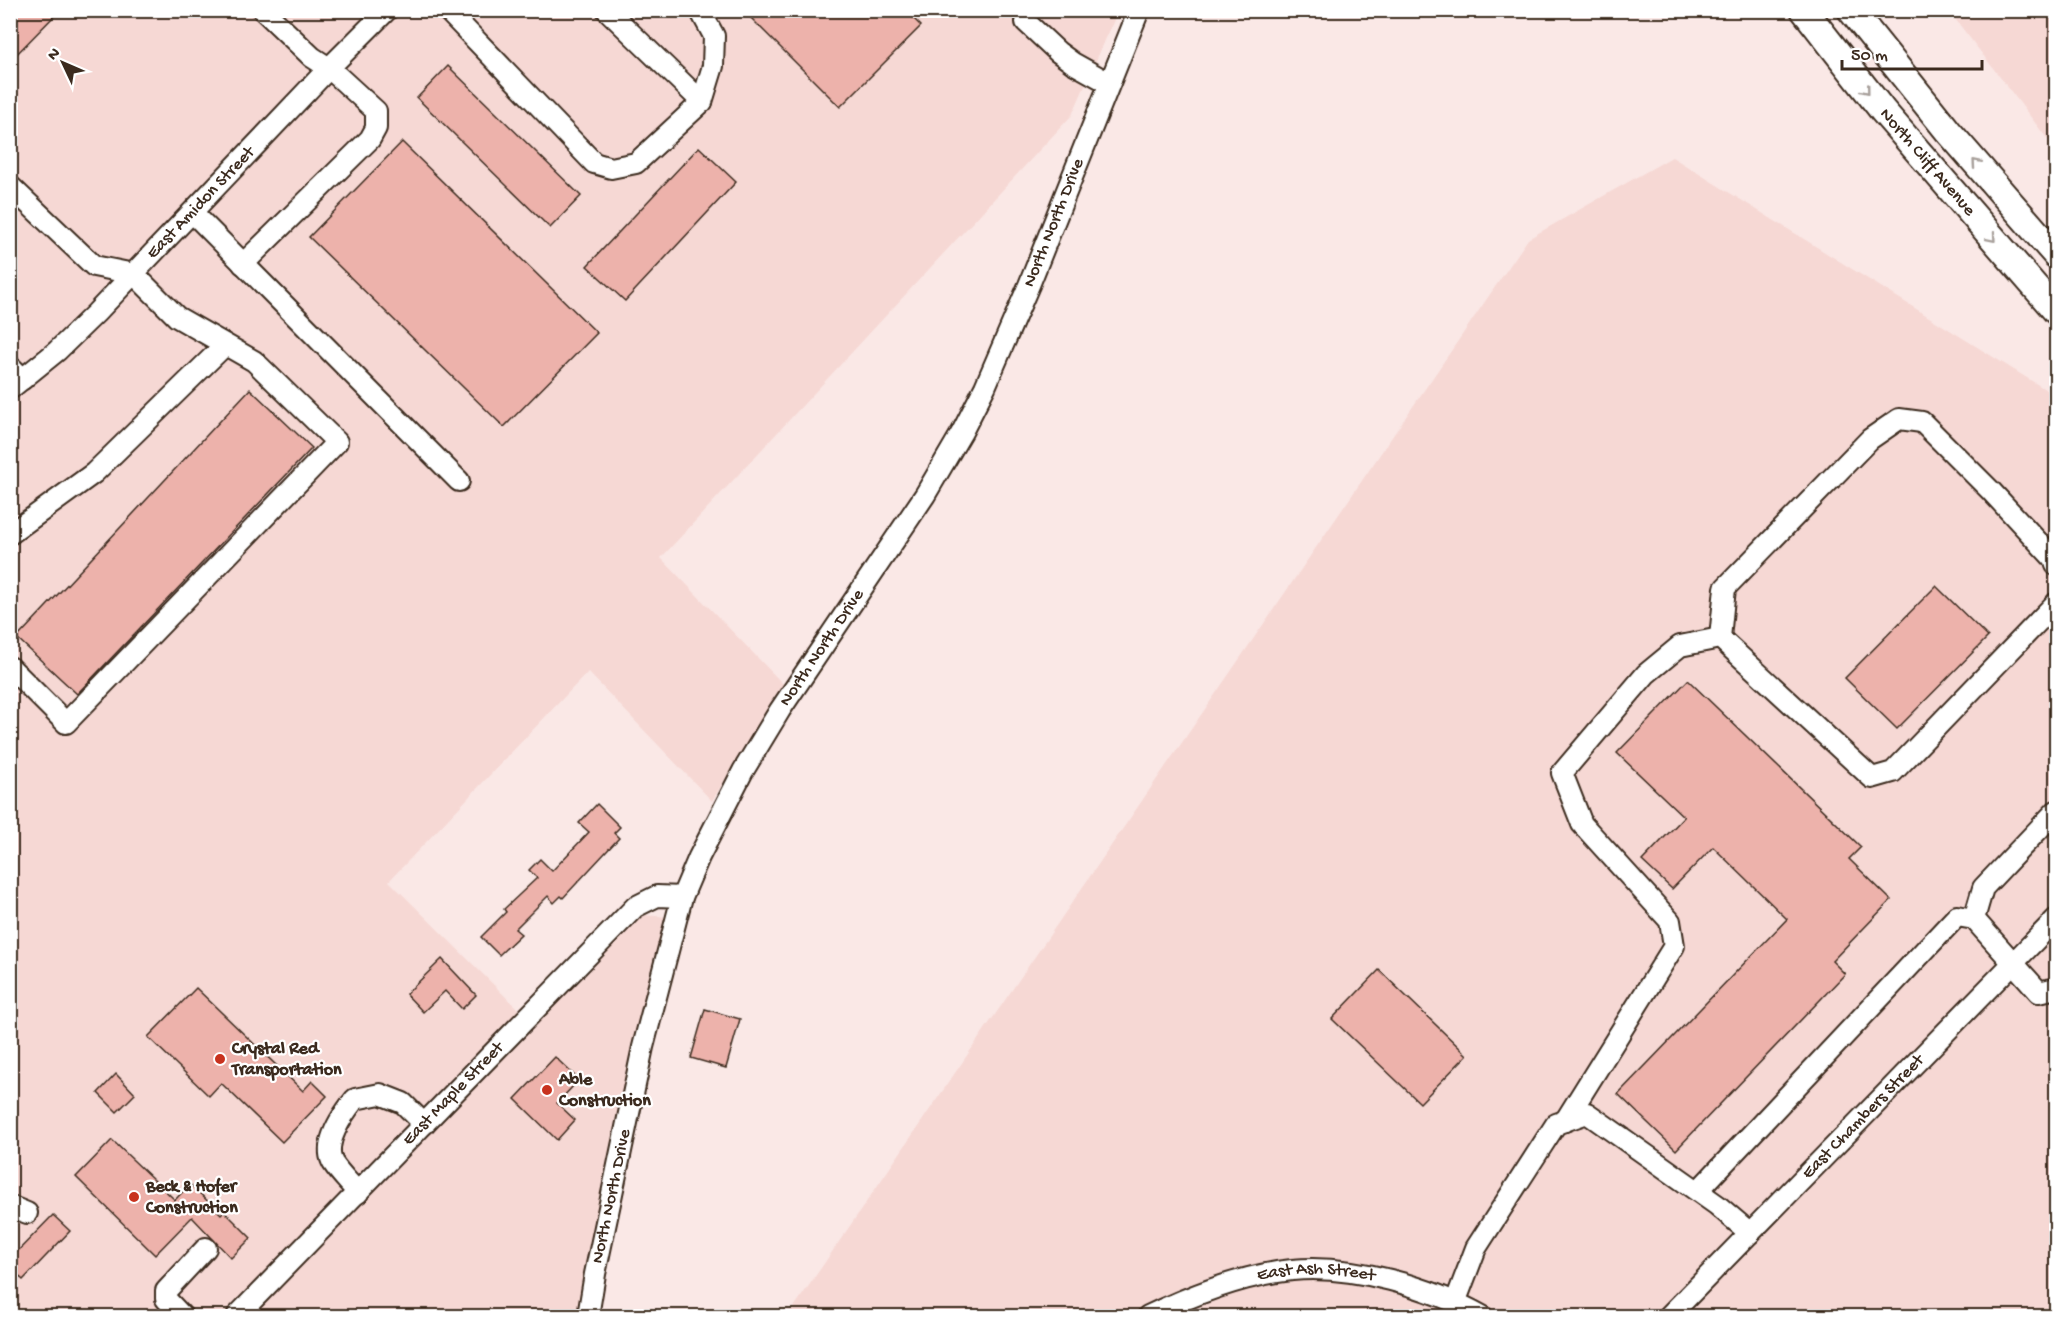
<svg xmlns="http://www.w3.org/2000/svg" width="2067" height="1327" font-family="'Gochi Hand',sans-serif">
  <rect width="100%" height="100%" fill="#fae8e6"/>
  <filter id="ink" filterUnits="userSpaceOnUse"><feTurbulence type="fractalNoise" baseFrequency=".0167" numOctaves="2"/><feDisplacementMap in="SourceGraphic" scale="12" xChannelSelector="R" yChannelSelector="G"/><feConvolveMatrix kernelMatrix="1 2 1 2 8 2 1 2 1" color-interpolation-filters="sRGB"/></filter>
  <g filter="url(#ink)">
    <path fill="#f6d8d4" d="M10,11h1108l-46,104 -411,443 123,127 -72,116 -124,-129 -199,209 131,130 -299,305h-210z
      M1949,11h107v139l-73,-95z
      M1672,157l384,239v920h-1268l740,-1077z
      M642,915l27,2 -62,248 -27,151h-328z"/>
    <path fill="#edb2ab" stroke="#3b2a1e" stroke-width="1.5" d="M10,10h50l-50,51z
      M743,10h162l16,16 -81,81z
      M448,66l133,130 -31,32 -133,-130z
      M402,142l195,191 -93,94 -195,-190z
      M699,147l37,35 -111,119 -38,-35z
      M250,389l62,59 -235,246 -60,-56z
      M1936,586l52,51 -91,92 -52,-51z
      M1688,680l173,167 -12,12 42,41 -59,61 13,13 -169,176 -58,-56 169,-175 -74,-72 -41,42 -30,-28 42,-44 -67,-64z
      M597,804l23,23 -6,6 5,5 -56,60 -2,-2 -7,7 -6,-7 -33,33 6,5 -22,21 -18,-18 25,-25 -2,-3 33,-31 -8,-8 11,-11 12,12 37,-39 -10,-9z
      M442,959l34,36 -14,14 -17,-18 -22,21 -17,-18z
      M1379,970l88,85 -47,48 -88,-84z
      M196,988l107,103 9,-10 15,15 -45,46 -61,-59 -12,13 -61,-59z
      M705,1009l35,10 -14,49 -35,-10z
      M555,1057l24,23 -22,23 18,17 -18,20 -42,-41z
      M116,1074l19,20 -18,18 -19,-19z
      M112,1140l63,60 15,-16 31,30 3,-3 27,27 -20,20 -39,-41 -37,38 -79,-78z
      M53,1215l17,16 -47,49 -13,-12v-9z"/>
    <g fill="none" stroke-linecap="round" stroke-linejoin="round">
      <g stroke="#3b2a1e" stroke-width="24">
        <g id="minor">
          <path d="M447,10l147,153 17,5 25,-5 66,-61 11,-36 1,-30 -14,-26"/>
          <path d="M607,10l95,92"/>
          <path d="M1026,22l32,30 15,11 36,20"/>
          <path d="M10,186l84,80 40,8 43,43 77,44 83,81 -271,281 -56,-56"/>
          <path d="M193,213l266,268"/>
          <path d="M243,264l127,-125 6,-11v-17l-47,-43 -17,-11 -49,-47"/>
          <path d="M10,366l13,13"/>
          <path id="s1" d="M10,389l47,-38 39,-38 233,-245 58,-58"/>
          <path d="M10,534l84,-61 131,-128"/>
          <path d="M1720,638l5,-50 145,-149 29,-20 23,3 69,69 63,68 2,6"/>
          <path d="M1974,919l9,-31 73,-77"/>
          <path d="M1565,1121l109,-175 -4,-25 -88,-97 -20,-51 84,-99 34,-28 40,-8 152,140 21,-6 163,-169"/>
          <path d="M1698,1191l259,-275 17,3 65,73 17,-4"/>
          <path d="M358,1193c-8,-10 -18,-19 -25,-30 -11,-19 10,-49 22,-64l25,-5 23,9 21,21"/>
          <path d="M10,1206l17,7"/>
          <path d="M1455,1303l21,-55 80,-124 31,-11 130,92 33,28"/>
          <path d="M182,1316l-16,-17v-8l40,-43"/>
          <path id="s2" d="M237,1316l398,-409 22,-11 25,1"/>
          <path id="s3" d="M588,1316l7,-42 48,-227 39,-150 17,-40 44,-86 37,-61 145,-215 37,-63 23,-45 44,-102 110,-275"/>
          <path id="s4" d="M1148,1316c44,-21 95,-41 144,-46 59,-6 139,17 190,46"/>
          <path id="s5" d="M1669,1316l387,-397"/>
        </g>
      </g>
      <g stroke="#3b2a1e" stroke-width="30">
        <g id="major">
          <path id="s6" d="M1804,10l79,101 173,200"/>
          <path d="M1851,10l97,121 108,124"/>
        </g>
      </g>
      <use href="#minor" stroke="#fff" stroke-width="20"/>
      <use href="#major" stroke="#fff" stroke-width="26"/>
    </g>
    <defs><path id="oneway-chevron" d="M-2-3.5L2.5 0L-2 3.5" fill="none" stroke-width="1.6" stroke-linecap="round" stroke-linejoin="round" transform="scale(1.5)"/></defs>
    <g stroke="#a79f9a">
      <use href="#oneway-chevron" transform="translate(1866 90) rotate(51)"/>
      <use href="#oneway-chevron" transform="translate(1976 163) rotate(-131)"/>
      <use href="#oneway-chevron" transform="translate(1992 238) rotate(49)"/>
    </g>
  </g>
  <g fill="#c8321e" stroke="#fff" stroke-width="2">
    <circle cx="220" cy="1059" r="6"/>
    <circle cx="547" cy="1090" r="6"/>
    <circle cx="134" cy="1197" r="6"/>
  </g>
  <g text-anchor="middle" dominant-baseline="central" stroke-width="4.5" stroke-linejoin="round" paint-order="stroke">
    <g font-size="18" fill="#3b2a1e" stroke="#fff">
      <text stroke="none"><textPath href="#s6" startOffset="196">North Cliff Avenue</textPath></text>
      <text stroke="none"><textPath href="#s1" startOffset="267">East Amidon Street</textPath></text>
      <text stroke="none"><textPath href="#s3" startOffset="1202">North North Drive</textPath></text>
      <text stroke="none"><textPath href="#s3" startOffset="716">North North Drive</textPath></text>
      <text stroke="none"><textPath href="#s2" startOffset="310">East Maple Street</textPath></text>
      <text stroke="none"><textPath href="#s5" startOffset="278">East Chambers Street</textPath></text>
      <text stroke="none"><textPath href="#s3" startOffset="122">North North Drive</textPath></text>
      <text stroke="none"><textPath href="#s4" startOffset="176">East Ash Street</textPath></text>
    </g>
    <g font-size="18" font-weight="bold" fill="#3b2a1e" stroke="#fff" text-anchor="start">
      <text x="232" y="1049">Crystal Red<tspan x="232" dy="21">Transportation</tspan></text>
      <text x="559" y="1080">Able<tspan x="559" dy="21">Construction</tspan></text>
      <text x="146" y="1187">Beck &amp; Hofer<tspan x="146" dy="21">Construction</tspan></text>
    </g>
  </g>
  <rect width="2067" height="1327" fill="none" stroke="#fff" stroke-width="36"/>
  <rect x="18" y="18" width="2031" height="1291" fill="none" stroke="#3b2a1e" stroke-width="2" filter="url(#ink)"/>
  <g transform="translate(63 63) rotate(314)" stroke="#ffffff" stroke-width="4.5" paint-order="stroke">
  <path d="M0-4.5L10 22L0 15L-10 22Z" fill="#3b2a1e"/>
  <text y="-9" font-size="16" font-weight="bold" text-anchor="middle" fill="#3b2a1e">N</text>
  </g>
  <path d="M1842 60v9h140v-9" fill="none" stroke="#3b2a1e" stroke-width="3"/>
  <text x="1851" y="60" font-size="18" fill="#3b2a1e" stroke="#ffffff" stroke-width="4.5" paint-order="stroke">50 m</text>
</svg>
